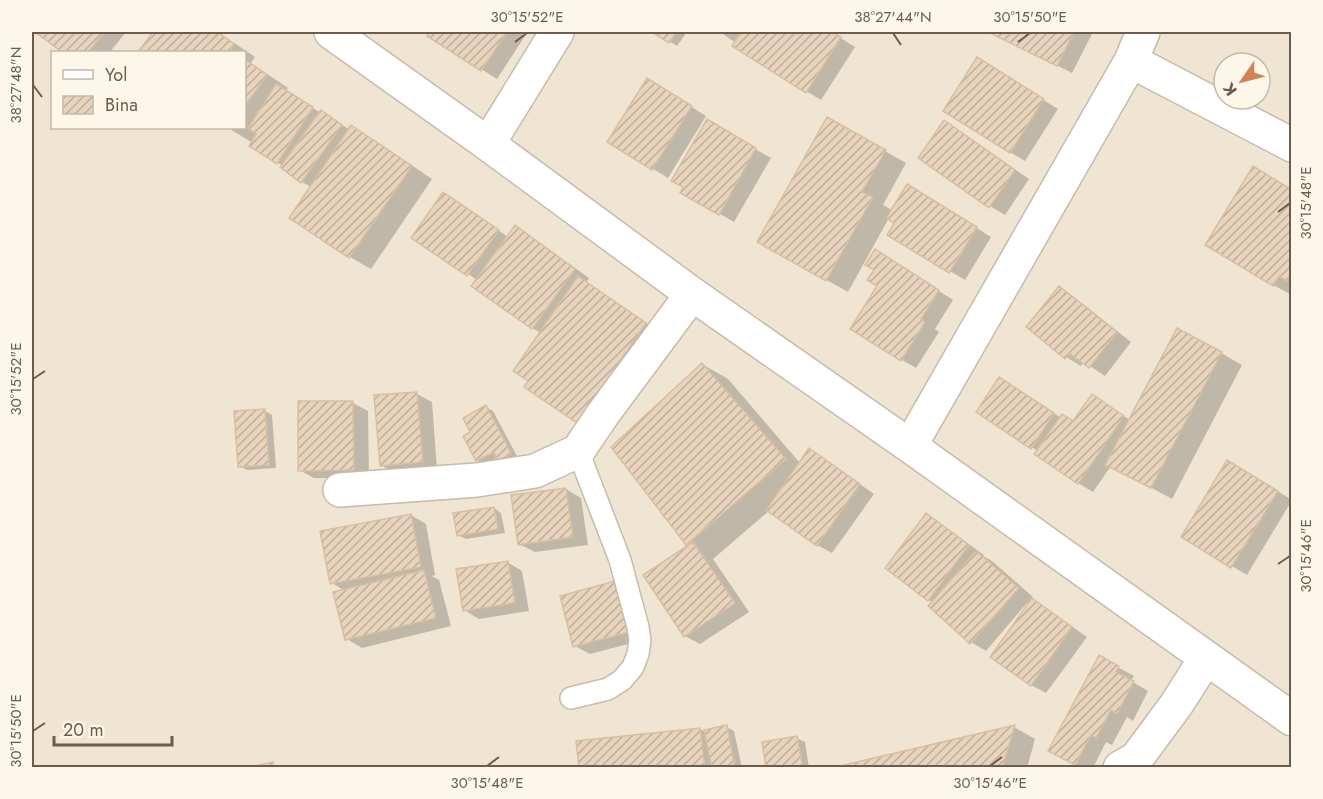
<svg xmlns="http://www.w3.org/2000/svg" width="1323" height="799" font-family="Jost,sans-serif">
  <defs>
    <pattern id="building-hatch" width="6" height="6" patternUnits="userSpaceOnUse" patternTransform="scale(1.5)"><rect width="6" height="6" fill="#e8d3bc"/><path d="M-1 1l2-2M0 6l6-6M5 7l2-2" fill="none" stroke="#c0ae9b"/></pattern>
  </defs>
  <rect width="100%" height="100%" fill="#f8f3e3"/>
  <path fill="#efe5d2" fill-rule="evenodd" d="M32,32h1259v735h-1259zM52,52h192v76h-192zM1224,63h36v36h-36z"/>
  <path fill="#0003" d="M38,32h88l-16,20h-45z
    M155,32h63l37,25 -4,6 37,25 -3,3 36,22v-1l15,9 14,9 2,-3 21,12 59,40 -61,90 -21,-12 -59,-40 20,-30 -9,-5 -19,-16 -32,-20 2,-3 -25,-15h16v-76h-104z
    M432,32h86l7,4 -28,43 -68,-43z
    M655,32h32l-10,14z
    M720,32h111l24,15 -34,53 -15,-9z
    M991,32h102l-21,41z
    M992,68l66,41 -33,52 -15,-9z
    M663,89l43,27 -38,62 -59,-36z
    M707,122l64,36 -37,64 -52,-30z
    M959,131l70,48 -24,36 -15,-9z
    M885,151l21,12 -23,42 9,5 30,-16 69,43 -26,43 -76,-45 7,-13 -7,-4 -41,74 -89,-50z
    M1292,191v104l-19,-10z
    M444,194l15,8 49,35 7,-10 15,9 59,42 -3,5 80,53 -67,98 -69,-53 11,-48 -9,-5 -55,-48 -64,-43z
    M891,260l62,40 -18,29 4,3 -23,36 -14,-8z
    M1059,288l15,9 57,45 -26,34 -21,-14 -3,4 -15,-9z
    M1221,353l21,12 -70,134 -61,-33 -18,26 -15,-9 -46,-36 -18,-60 47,31 13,4 33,-17 23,15z
    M702,364l26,15 72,84 24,-4 50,35 -42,59 -15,-8 -48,-34 -56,48 36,53 -49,32 -15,-8 5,-90 -3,-2z
    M417,394l15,8 5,68 -41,4 -15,-9z
    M353,403l15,8 1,67h-55l-15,-8z
    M486,407l7,4 25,47 -11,6 -8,-4 -1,-3 -13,7 -8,-4 -5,-27z
    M265,411l7,4 4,53 -29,2 -8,-4z
    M1243,470l49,30 -45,75 -64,-38z
    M32,480l2,26h-2z
    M566,489l15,9 7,47 -53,7 -16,-8z
    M494,508l7,5 4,20 -39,6 -8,-4z
    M411,515l15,9 9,51 -3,1 7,4 12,46 -89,22 -15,-9 -2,-48 -13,-8z
    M926,515l15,9 43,31 -1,1 9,5 41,36 -2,2 16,10 40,28 -41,56 -15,-8 -2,-80 -2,-2 -41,48 -15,-9 -38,-40 -5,-2z
    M507,562l15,9 7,40 -50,8 -15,-9z
    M619,582l28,57 -57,15 -15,-8z
    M1099,657l35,19 -3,5 17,10 -15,30 -6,-4 -15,28 -6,-3 -13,26h-12l-16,-9z
    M727,727l7,4 8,37h-162l120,-39 7,4z
    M1014,727l21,12 -8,29h-181z
    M797,738l8,4 4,26h-42z"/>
  <path fill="url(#building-hatch)" stroke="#dabea1" stroke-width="1.5" d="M35,32h70l-17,20h-26z
    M153,32h64l17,12 -3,5 5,3h-98z
    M430,32h77l-26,39 -54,-35z
    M652,32h25l-8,11z
    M741,32h91l9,5 -35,56 -74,-47z
    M988,32h86l-17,34z
    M977,57l67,42 -34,54 -67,-42z
    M244,59l23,16 -23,32z
    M647,78l45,28 -40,64 -45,-28z
    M276,84l37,23 -36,57 -28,-18 7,-12 -8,-6z
    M321,110l21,15 -41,58 -21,-16z
    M827,117l59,33 -24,42 11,5 -47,84 -69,-39z
    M707,119l49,29 -37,67 -39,-22 3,-6 -12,-6z
    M944,120l71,50 -26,38 -71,-50z
    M351,125l61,41 -63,92 -60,-40z
    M1253,166l39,24v83l-5,8 -8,-5 -6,10 -68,-41z
    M907,184l70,43 -28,46 -62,-38 7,-12 -8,-5z
    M443,192l56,38 -32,46 -56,-38z
    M515,225l60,44 -43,60 -61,-43z
    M875,249l64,41 -18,29 4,3 -24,39 -51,-32 27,-43 -10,-6 7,-10 -9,-5z
    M578,276l68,47 -69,100 -53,-36 4,-6 -15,-10z
    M1059,286l58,46 -28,36 -20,-15 -4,6 -39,-32z
    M1177,328l45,24 -71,136 -46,-23z
    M702,363l84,96 -100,86 -75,-98z
    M999,377l55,36 -23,36 -55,-37z
    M417,392l6,70 -43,4 -6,-71z
    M1092,394l32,22 -46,68 -44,-30 28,-40 11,7z
    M298,401h55l1,69 -56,1z
    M486,405l25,48 -13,8 -4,-9 -18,9 -13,-25 7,-4 -7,-14z
    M265,409l4,56 -31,2 -4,-56z
    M809,448l51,36 -43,62 -51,-36z
    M1227,460l51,31 -47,77 -50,-31z
    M566,488l7,49 -55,8 -7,-50z
    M494,507l4,22 -41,7 -4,-23z
    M926,513l43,32 -41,56 -43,-33z
    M411,514l10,53 -91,17 -10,-53z
    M693,542l42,61 -51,34 -41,-62z
    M976,551l43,37 -49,56 -42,-38z
    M508,561l7,42 -52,8 -7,-42z
    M424,570l12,48 -91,22 -12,-48z
    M619,580l14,51 -60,16 -13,-51z
    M1032,598l40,29 -41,59 -41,-29z
    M1099,655l20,11 -3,6 18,9 -17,33 -6,-4 -15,28 -5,-3 -16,30 -27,-14z
    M727,725l8,43h-23l-8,-38z
    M1015,725l-13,43h-157l-1,-3z
    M700,728l5,40h-126l-3,-27z
    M797,736l6,32h-37l-4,-26z
    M273,762l1,6h-30z"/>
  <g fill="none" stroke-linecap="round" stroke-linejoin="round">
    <g stroke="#c7bbac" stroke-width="24">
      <path id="service" d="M571,698l37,-9 14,-9 11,-13 5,-13 2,-14 -2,-13 -18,-67 -42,-109"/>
    </g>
    <g stroke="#c7bbac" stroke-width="36">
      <path id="minor" d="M1131,61l161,84
        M488,144l69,-112
        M910,446l221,-385 12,-29
        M340,490l137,-10 58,-9 43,-20 25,-37 89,-120
        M1120,768l16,-9 40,-54 30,-47"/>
    </g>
    <g stroke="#c7bbac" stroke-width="36">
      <path id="tertiary" d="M331,32l157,112 204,150 218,152 382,273"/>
    </g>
    <use href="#service" stroke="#fff" stroke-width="21"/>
    <use href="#minor" stroke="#fff" stroke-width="33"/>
    <use href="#tertiary" stroke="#fff" stroke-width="33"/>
  </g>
  <path fill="none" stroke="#6d5c4d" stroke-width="2" d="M893,33l8,12M515,42l12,-9M1018,42l12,-9M33,85l9,12M1278,212l12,-9M33,379l12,-8M1278,564l12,-8M33,731l12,-8M487,766l12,-9M990,766l12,-9"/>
  <rect width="1323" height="799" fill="none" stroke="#fcf7e8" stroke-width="66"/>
  <rect x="51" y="51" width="195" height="78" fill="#fcf7e8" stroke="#c3b9aa" stroke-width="1.5"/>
  <rect x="63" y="70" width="30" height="9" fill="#ffffff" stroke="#c3b9aa" stroke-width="1.5"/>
  <text x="105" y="81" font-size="18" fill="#6d5c4d">Yol</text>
  <rect x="63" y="96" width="30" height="18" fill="url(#building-hatch)" stroke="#c3b9aa" stroke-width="1.5"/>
  <text x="105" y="111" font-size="18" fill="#6d5c4d">Bina</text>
  <g transform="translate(1242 81) rotate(235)"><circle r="28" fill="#fcf7e8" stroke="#c3b9aa" stroke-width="1.5"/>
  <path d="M0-4.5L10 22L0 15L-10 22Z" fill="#d38258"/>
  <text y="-9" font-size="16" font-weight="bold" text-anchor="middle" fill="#6d5c4d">K</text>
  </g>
  <path d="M54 736v9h118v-9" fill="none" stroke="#6d5c4d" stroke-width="3"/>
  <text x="63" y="736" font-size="18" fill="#6d5c4d" stroke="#fcf7e8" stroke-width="4.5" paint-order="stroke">20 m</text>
  <rect x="33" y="33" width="1257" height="733" fill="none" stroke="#6d5c4d" stroke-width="2"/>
  <g font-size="15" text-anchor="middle" fill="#6d5c4d">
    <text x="527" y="22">30°15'52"E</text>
    <text x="893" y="22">38°27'44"N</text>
    <text x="1030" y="22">30°15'50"E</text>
    <text transform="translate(16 85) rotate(-90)" y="5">38°27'48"N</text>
    <text transform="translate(1306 203) rotate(-90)" y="5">30°15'48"E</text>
    <text transform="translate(16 379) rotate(-90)" y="5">30°15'52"E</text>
    <text transform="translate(1306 556) rotate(-90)" y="5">30°15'46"E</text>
    <text transform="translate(16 731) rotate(-90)" y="5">30°15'50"E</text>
    <text x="487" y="788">30°15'48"E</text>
    <text x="990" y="788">30°15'46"E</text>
  </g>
</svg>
